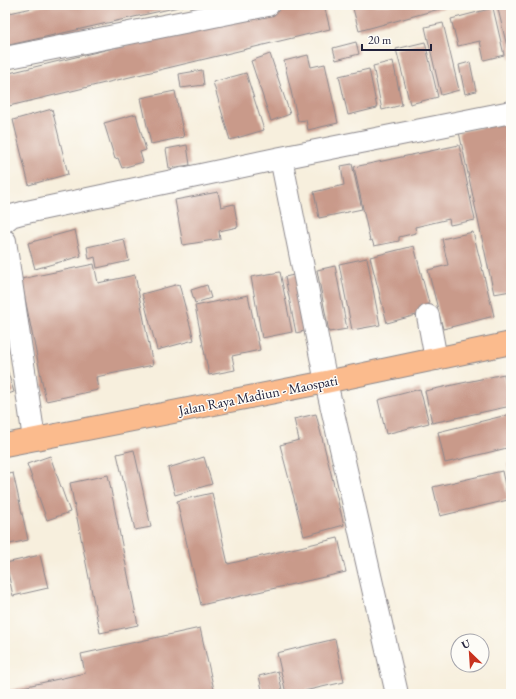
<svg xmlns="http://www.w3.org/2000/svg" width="516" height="699" font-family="'EB Garamond',serif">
  <rect width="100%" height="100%" fill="#fdfcf7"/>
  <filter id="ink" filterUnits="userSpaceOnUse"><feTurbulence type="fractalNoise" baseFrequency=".025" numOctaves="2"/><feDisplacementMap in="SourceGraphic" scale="8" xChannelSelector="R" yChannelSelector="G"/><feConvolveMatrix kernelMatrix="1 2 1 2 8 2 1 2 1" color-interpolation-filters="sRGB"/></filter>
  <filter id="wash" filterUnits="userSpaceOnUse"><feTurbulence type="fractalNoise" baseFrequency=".012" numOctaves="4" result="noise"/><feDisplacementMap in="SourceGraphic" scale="16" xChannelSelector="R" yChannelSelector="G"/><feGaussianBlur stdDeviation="0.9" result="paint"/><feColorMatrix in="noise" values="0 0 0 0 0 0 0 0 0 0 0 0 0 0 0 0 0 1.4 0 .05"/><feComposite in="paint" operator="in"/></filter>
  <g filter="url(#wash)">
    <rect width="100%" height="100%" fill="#f7efdd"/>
    <g id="blocks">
      <path fill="#c99a8a" d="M46,5h136l1,1 -178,40v-32z
        M293,5h31l6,24 -321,77 -4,-18v-14z
        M352,5h102l-95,26z
        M497,5h14v54h-1z
        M493,8l11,47 -20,5 -4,-19 -22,5 -7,-27z
        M443,23l16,67 -18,5 -16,-68z
        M356,42l3,12 -23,6 -3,-12z
        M425,42l13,55 -28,7 -14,-55z
        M270,54l20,60 -19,7 -20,-60z
        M308,55l3,12 14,-3 13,59 -30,7 -2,-10 -8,1 -14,-60z
        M393,61l9,44 -20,5 -9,-44z
        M470,62l6,29 -11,3 -6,-29z
        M369,69l8,39 -29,7 -9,-39z
        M202,70l2,15 -23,3 -2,-14z
        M246,73l18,57 -34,10 -17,-58z
        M175,91l9,46 -33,7 -10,-46z
        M52,109l16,65 -39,11 -16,-65z
        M136,114l10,36 -6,2 3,10 -21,6 -4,-10 -3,1 -11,-36z
        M511,121v170l-17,3 -35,-162z
        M187,145l3,20 -21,3 -3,-19z
        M459,145l16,75 -25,5 -1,-6 -34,8 1,6 -17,4v4l-25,5 -2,-6 -2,1 -16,-74z
        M352,164l10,45 -43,9 -5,-26 30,-7 -3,-19z
        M218,192l3,15 13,-3 4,23 -19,4 1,8 -37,6 -8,-45z
        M75,230l6,26 -46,13 -7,-26z
        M473,232l21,84 -51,13 -15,-59 20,-5 -6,-26z
        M124,239l5,22 -32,7 -2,-11 -6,2 -2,-12z
        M414,246l17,65 -44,12 -17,-66z
        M367,258l13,67 -28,5 -13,-66z
        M94,264l4,19 37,-8 18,90 -57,12 2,13 -52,11 -25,-122z
        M335,266l12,63 -18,3 -12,-62z
        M280,272l12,60 -30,6 -11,-61z
        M302,273l11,56 -17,4 -11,-56z
        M179,284l15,56 -37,10 -15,-56z
        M207,285l4,13 -16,5 -4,-13z
        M248,295l12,55 -28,6 3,14 -26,5 -14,-69z
        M5,363l9,29 -9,3z
        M504,374l7,32 -79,17 -7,-32z
        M420,389l9,34 -43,11 -8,-34z
        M316,414l28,111 -40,11 -24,-91 19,-5 -5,-21z
        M511,414v33l-66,16 -7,-31z
        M134,450l17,77 -16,3 -18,-76z
        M50,456l20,56 -23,8 -20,-56z
        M204,457l8,27 -37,11 -7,-27z
        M511,463v12h-1l-3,-11z
        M502,471l6,29 -68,16 -7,-29z
        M13,473l15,67 -23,5v-70z
        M108,475l30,150 -38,8 -30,-150z
        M212,493l16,71 110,-26 8,34 -145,33 -24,-104z
        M40,555l8,33 -35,8 -7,-33z
        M200,628l15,66h-210v-3l80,-18 -4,-19z
        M335,639l9,43 -53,12h-5l-9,-41z
        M278,671l5,23h-20l-4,-18z"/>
    </g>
  </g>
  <g filter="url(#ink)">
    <use href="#blocks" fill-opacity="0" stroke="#8c888c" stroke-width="1"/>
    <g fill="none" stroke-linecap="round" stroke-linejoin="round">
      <g stroke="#8c888c" stroke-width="24">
        <path id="minor" d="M5,58l263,-53
          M5,221l6,-5 11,-3 259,-55
          M5,241l29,198
          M428,316l8,43
          M397,694l-71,-312 -45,-224 230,-46"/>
      </g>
      <g stroke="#8c888c" stroke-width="24">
        <path id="highway" d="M5,445l321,-63 185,-39"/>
      </g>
      <use href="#minor" stroke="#fff" stroke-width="22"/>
      <use href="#highway" stroke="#fbbb8d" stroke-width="22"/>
    </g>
  </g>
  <g text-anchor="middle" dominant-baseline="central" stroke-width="3" stroke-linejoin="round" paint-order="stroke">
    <g font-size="14" fill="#22223b" stroke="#fdfcf7">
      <text transform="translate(258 395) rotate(-11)">Jalan Raya Madiun - Maospati</text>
    </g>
  </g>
  <rect width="516" height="699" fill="none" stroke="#fdfcf7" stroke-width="20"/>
  <g transform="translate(470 653) rotate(335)"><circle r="19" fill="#fdfcf7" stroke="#a5a5ac"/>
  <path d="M0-3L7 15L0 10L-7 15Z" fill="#c8321e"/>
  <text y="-6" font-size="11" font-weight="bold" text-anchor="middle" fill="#22223b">U</text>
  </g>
  <path d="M362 44v6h69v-6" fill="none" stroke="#22223b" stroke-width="2"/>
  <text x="368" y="44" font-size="12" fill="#22223b" stroke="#fdfcf7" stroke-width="3" paint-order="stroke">20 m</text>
</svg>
